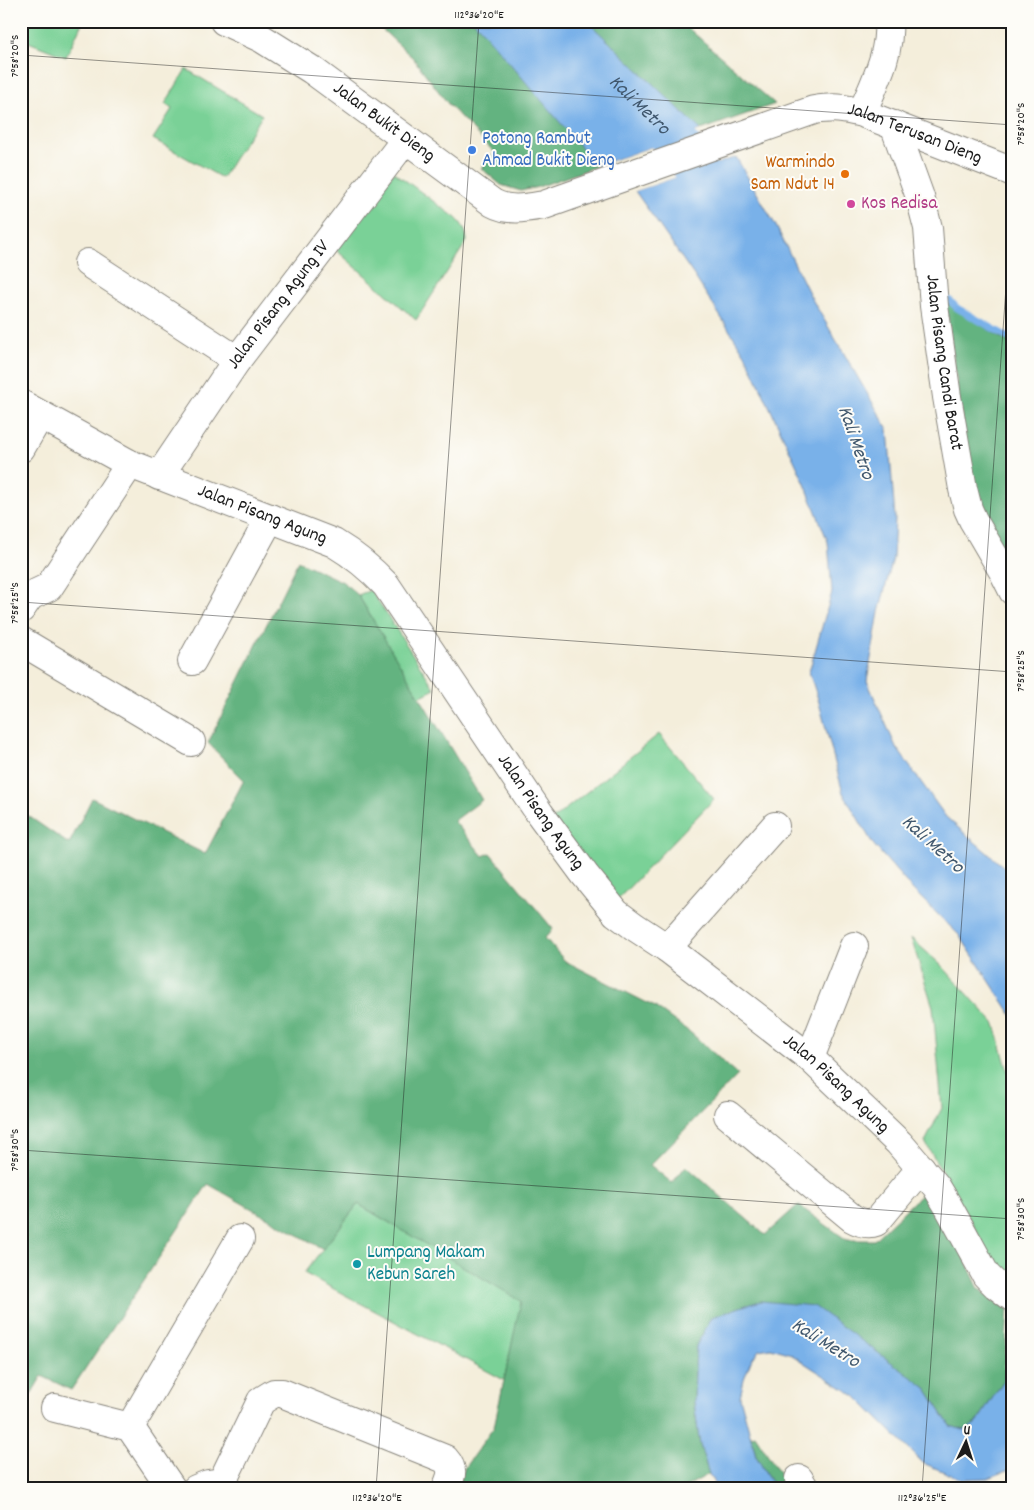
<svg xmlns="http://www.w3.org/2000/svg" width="1034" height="1510" font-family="Dekko,sans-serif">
  <rect width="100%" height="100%" fill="#fdfcf7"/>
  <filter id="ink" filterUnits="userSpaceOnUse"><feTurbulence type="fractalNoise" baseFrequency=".02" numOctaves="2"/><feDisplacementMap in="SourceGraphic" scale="10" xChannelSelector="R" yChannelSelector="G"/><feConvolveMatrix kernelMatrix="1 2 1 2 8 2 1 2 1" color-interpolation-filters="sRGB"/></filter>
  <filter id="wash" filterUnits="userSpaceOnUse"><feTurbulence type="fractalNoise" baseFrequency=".0096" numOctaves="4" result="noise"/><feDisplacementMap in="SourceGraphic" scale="20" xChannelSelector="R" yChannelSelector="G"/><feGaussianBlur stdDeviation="1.12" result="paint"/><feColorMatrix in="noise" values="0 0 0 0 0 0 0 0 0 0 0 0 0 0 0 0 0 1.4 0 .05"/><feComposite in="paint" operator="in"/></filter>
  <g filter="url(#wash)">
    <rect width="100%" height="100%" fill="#f4eedb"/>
    <path fill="#7ad197" stroke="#4b765a" d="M21,21h62l-17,36 -45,-18z
      M186,69l76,46 -40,63 -69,-39 19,-30 -7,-5z
      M394,172l62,46c7,7 10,12 11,23l-51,79 -81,-71z
      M371,590l64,99 -16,8 -61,-102z
      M659,734l55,65 -98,102 -64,-81z
      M911,938l30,27 54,59 18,66v187l-21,-15 -15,-30 -52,-90 17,-34 -9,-101z
      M358,1204l164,97 -18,79 -200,-107z"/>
    <path fill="#63b380" stroke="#40684e" d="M373,21h307l95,83 -237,83 -17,4 -20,-6 -20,-17 14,-15 -46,-48 -36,-47z
      M946,303l67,42v188l-9,19 -32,-59z
      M298,561l45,21 15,13 124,205 -28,21 29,35 7,-3 63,76 -8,9 20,23 90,46 36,26 47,42 -88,90 22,18 14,-17 79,69 33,-30 49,35h27l52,-50 30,49 22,48 9,8 21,13 -4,72 -28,44 -12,6 -14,-4 -25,-39 -164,-86 -18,5 -31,11 -16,29 -2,56 6,43 9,29 -27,15h-226l9,-22 29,-40 27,-126 -163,-97 -35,45 -115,-65 -137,206 -29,-14 -21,35v-600l48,33 23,-46 113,56 39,-74 -36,-37z
      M755,1435l35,54h-15l-19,-33 -5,-20z"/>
    <path fill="#79b1e9" stroke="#4a6682" d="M474,21h113l114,109 -104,36z
      M736,157l40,69 36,73 76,130 7,89 -2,40 -14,54 -12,69 29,66 50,70 67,58v142l-53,-81 -48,-47 -39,-45 -30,-51 -25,-94 -9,-27 23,-80 -4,-50 -23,-58 -59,-128 -53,-82 -58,-83z
      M761,1301l53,5 111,81 25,39 14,4 12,-6 28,-44 9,-43v131l-24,10 -28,1 -38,-16 -68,-67 -66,-43 -18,-5 -12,2 -8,11 -7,18 -4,18 16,59 19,33h-58l-8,-15 -9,-29 -6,-43 2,-56 16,-29 31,-11z"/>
    <path fill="#f4eedb" d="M701,130h2l-1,3 -104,36 -4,-2z
      M735,154l3,2 -105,36 2,-3z"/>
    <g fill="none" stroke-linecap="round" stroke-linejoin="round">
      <path stroke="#79b1e9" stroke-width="7" d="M947,298l10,10 56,32"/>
      <path stroke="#79b1e9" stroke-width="42" id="s1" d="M551,21l128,124 50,74"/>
    </g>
  </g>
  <g filter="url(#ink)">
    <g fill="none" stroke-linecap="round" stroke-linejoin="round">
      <g stroke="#88857c" stroke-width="30">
        <g id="minor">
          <path id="s2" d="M224,21l37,17 51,32 181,133c16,9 34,5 51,2l270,-95c21,-3 28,-2 48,3l151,59"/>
          <path d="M862,113c12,-29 29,-60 26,-92"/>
          <path id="s3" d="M894,125l26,72 8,31 6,78 13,91 16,92 5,20 5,11 31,53 9,18"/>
          <path d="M88,263l149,97"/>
          <path id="s4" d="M21,404l109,60 204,79c20,12 36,25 52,42l154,229 45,61 31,38 19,14 32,21 143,110 89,85 37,43 12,20 38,69 10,10 17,13"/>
          <path d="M21,448l19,-33"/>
          <path id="s5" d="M159,476l78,-116 168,-220"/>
          <path d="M21,609l9,-13 19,-9 81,-123"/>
          <path d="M21,641l170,101"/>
          <path d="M192,661l78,-143"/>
          <path d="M667,948l108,-122"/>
          <path d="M810,1058l44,-112"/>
          <path d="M728,1115l124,103c7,4 16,7 24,4l45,-54"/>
          <path d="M55,1408l75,19 42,62"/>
          <path d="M130,1427l110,-188"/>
          <path d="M799,1479l6,10"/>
          <path d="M196,1489l12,-5 14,-2 39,-81 13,-8h8l163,66c10,11 6,18 1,30"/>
        </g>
      </g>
      <use href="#minor" stroke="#fff" stroke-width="28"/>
    </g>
  </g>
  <path fill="none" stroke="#1c1c1c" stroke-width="1" stroke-opacity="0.45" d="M21,55l992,70M21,602l992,70M21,1150l992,69M376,1489l103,-1468M922,1489l91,-1302"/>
  <circle fill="#3f7fe0" stroke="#fdfcf7" stroke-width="2" cx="472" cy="150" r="5"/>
  <circle fill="#e8710a" stroke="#fdfcf7" stroke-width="2" cx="845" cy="174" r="5"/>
  <circle fill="#d1479c" stroke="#fdfcf7" stroke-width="2" cx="851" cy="204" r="5"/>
  <circle fill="#0f9aa8" stroke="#fdfcf7" stroke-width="2" cx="357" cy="1264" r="5"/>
  <g text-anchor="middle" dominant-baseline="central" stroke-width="4" stroke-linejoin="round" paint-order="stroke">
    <g font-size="19" fill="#1c1c1c" stroke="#fdfcf7">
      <text stroke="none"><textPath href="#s2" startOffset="190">Jalan Bukit Dieng</textPath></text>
      <text stroke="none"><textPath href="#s2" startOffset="769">Jalan Terusan Dieng</textPath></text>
      <text stroke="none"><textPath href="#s5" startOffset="209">Jalan Pisang Agung IV</textPath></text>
      <text stroke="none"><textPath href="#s3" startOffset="244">Jalan Pisang Candi Barat</textPath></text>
      <text stroke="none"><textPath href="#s4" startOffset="266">Jalan Pisang Agung</textPath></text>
      <text stroke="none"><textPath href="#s4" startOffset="685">Jalan Pisang Agung</textPath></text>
      <text stroke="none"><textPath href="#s4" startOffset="1090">Jalan Pisang Agung</textPath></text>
    </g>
    <g font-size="19" fill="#366cbe" stroke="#fdfcf7" text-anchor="start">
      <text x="482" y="139">Potong Rambut<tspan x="482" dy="22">Ahmad Bukit Dieng</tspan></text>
    </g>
    <g font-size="19" fill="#c56008" stroke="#fdfcf7" text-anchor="end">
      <text x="835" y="163">Warmindo<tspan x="835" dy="22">Sam Ndut 14</tspan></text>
    </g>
    <g font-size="19" fill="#b23c85" stroke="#fdfcf7" text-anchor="start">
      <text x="861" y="204">Kos Redisa</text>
    </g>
    <g font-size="19" fill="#0d838f" stroke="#fdfcf7" text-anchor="start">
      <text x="367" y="1253">Lumpang Makam<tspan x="367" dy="22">Kebun Sareh</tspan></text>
    </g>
    <g font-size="20" font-style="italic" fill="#41586e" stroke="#fdfcf7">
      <text stroke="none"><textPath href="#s1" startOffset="122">Kali Metro</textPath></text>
      <text transform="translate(855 443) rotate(71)">Kali Metro</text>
      <text transform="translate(932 845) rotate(42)">Kali Metro</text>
      <text transform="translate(825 1344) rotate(32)">Kali Metro</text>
    </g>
  </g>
  <rect width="1034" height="1510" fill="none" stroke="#fdfcf7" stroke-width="55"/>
  <g transform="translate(966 1442) rotate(4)" stroke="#fdfcf7" stroke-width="4" paint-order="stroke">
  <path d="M0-4L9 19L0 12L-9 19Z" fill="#1c1c1c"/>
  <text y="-8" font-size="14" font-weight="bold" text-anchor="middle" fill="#1c1c1c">U</text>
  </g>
  <rect x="28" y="28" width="978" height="1454" fill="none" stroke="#1c1c1c" stroke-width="2"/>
  <g font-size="12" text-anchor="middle" fill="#1c1c1c">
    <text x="479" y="18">112°36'20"E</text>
    <text transform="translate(14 56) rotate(-90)" y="4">7°58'20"S</text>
    <text transform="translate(1020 124) rotate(-90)" y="4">7°58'20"S</text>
    <text transform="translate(14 603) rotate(-90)" y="4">7°58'25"S</text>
    <text transform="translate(1020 671) rotate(-90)" y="4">7°58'25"S</text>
    <text transform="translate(14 1150) rotate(-90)" y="4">7°58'30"S</text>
    <text transform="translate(1020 1219) rotate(-90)" y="4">7°58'30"S</text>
    <text x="377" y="1501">112°36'20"E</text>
    <text x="922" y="1501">112°36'25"E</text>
  </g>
</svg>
